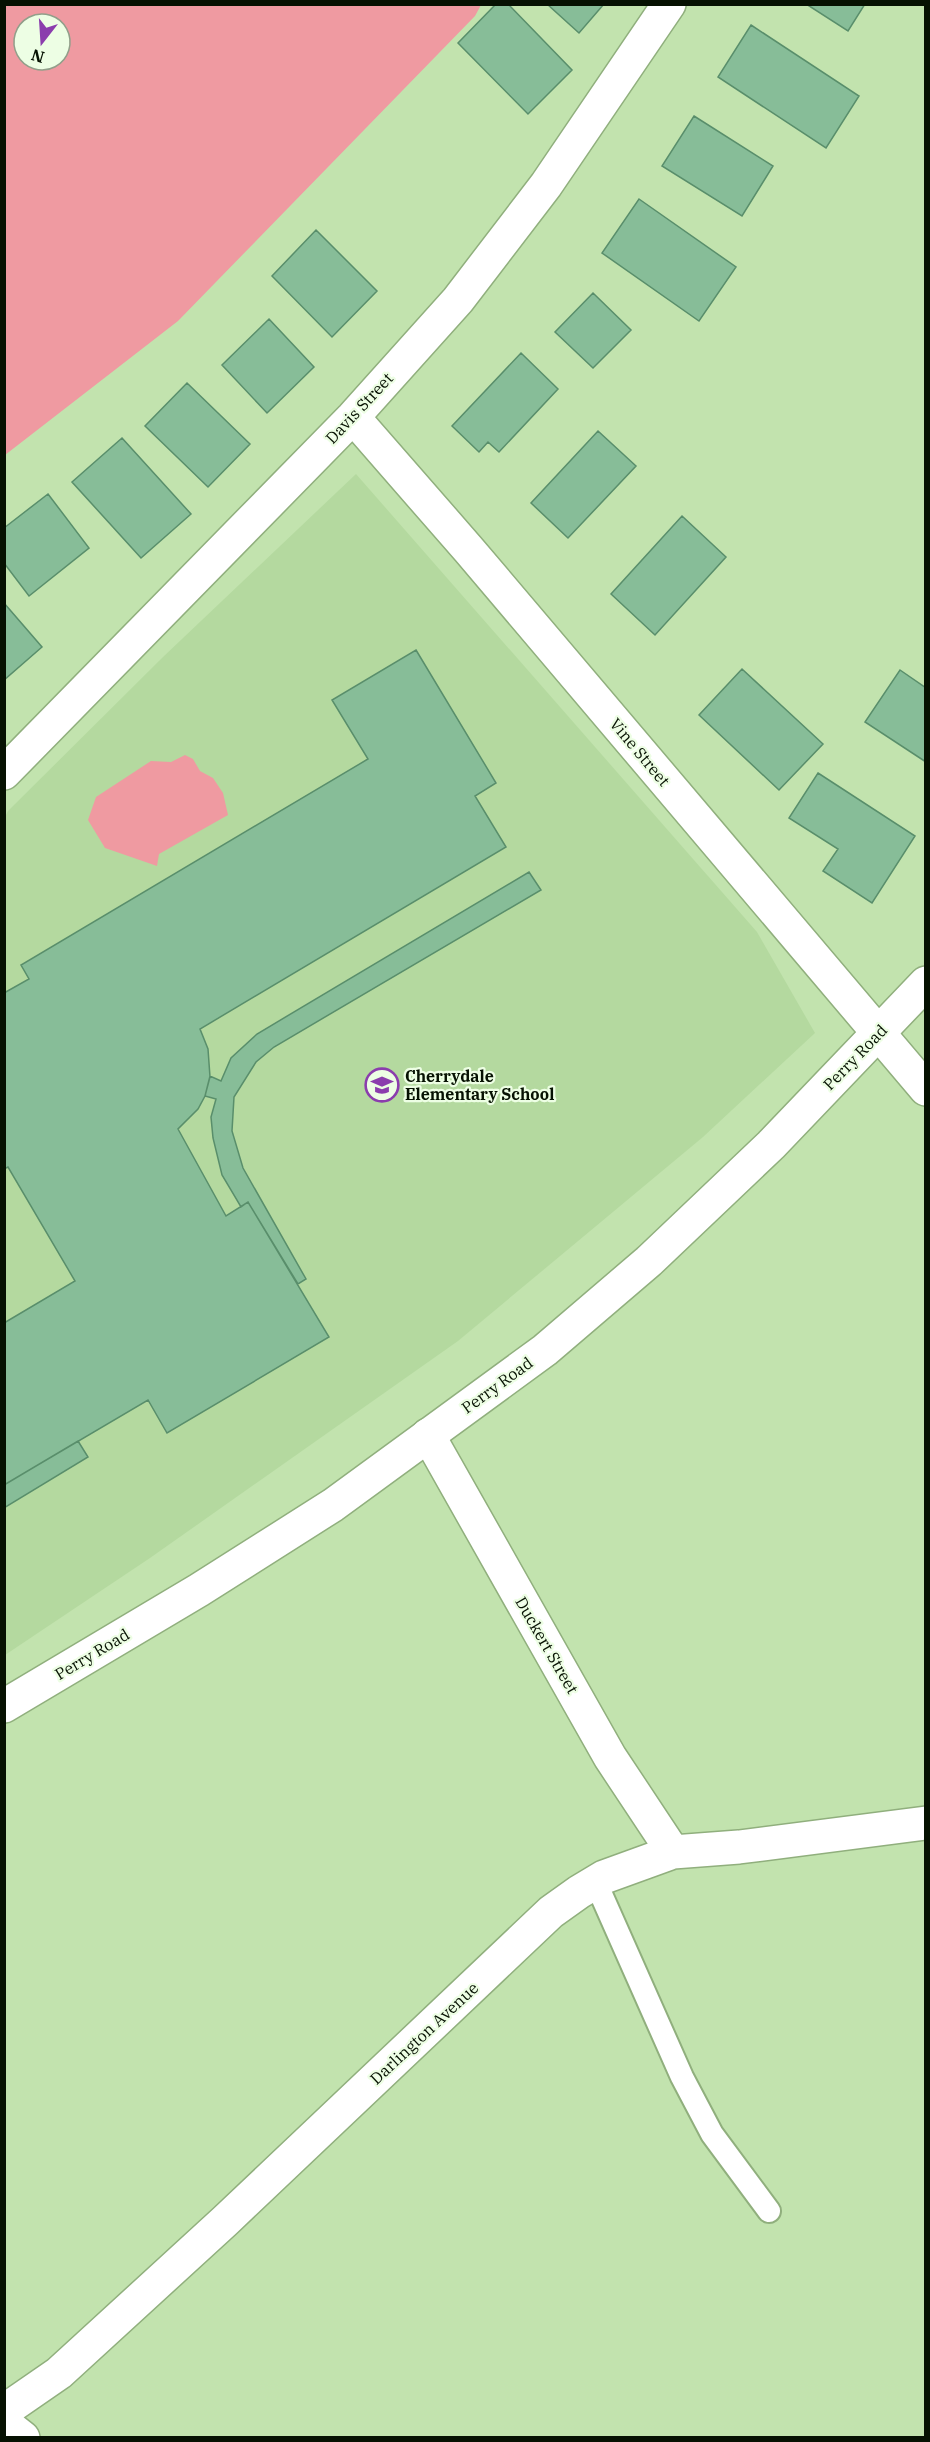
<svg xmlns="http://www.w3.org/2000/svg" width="930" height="2442" font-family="'IBM Plex Serif',serif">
  <rect width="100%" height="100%" fill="#c2e3ae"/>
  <path fill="#b4d99f" d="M356,474l401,458 58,101 -112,104 -245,204 -308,217 -145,97v-838l3,-6 155,-154z"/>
  <path fill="#ef9aa1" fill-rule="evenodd" d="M5,4h476v1l-6,11 -297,305 -173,134zM24,24h36v36h-36z
    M185,755l8,4 7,12 13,7 10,15 5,22 -69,39 -2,12 -52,-18 -17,-28 8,-23 55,-36 20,1z"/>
  <path fill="#87bd98" stroke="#598e6b" stroke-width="1.5" d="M496,4h12l64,66 -44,44 -70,-71z
    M547,4h57l-25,29z
    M806,4h59l-17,27z
    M751,25l108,71 -33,52 -108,-71z
    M694,116l79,50 -31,50 -80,-50z
    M639,199l97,68 -37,54 -97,-68z
    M316,230l61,61 -45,46 -60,-61z
    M593,293l38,37 -38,38 -38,-36z
    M269,319l45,48 -47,46 -45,-48z
    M521,353l37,36 -59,63 -11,-10 -9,10 -27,-26z
    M187,383l63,61 -42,43 -63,-61z
    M598,431l38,35 -68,72 -37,-35z
    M122,438l69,76 -50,44 -69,-76z
    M48,494l41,54 -60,48 -25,-33v-35z
    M682,516l44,41 -71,78 -44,-41z
    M4,603l38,44 -38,33z
    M416,650l80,133 -21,13 31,51 -306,182 8,20 2,28 -5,19 -7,13 -20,20 48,87 22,-14 81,135 -162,96 -19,-33 -144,85v-162l71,-42 -67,-114 -4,2v-176l25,-14 -8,-14 347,-206 -36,-59z
    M742,669l81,75 -44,46 -80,-75z
    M900,670l26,18v74l-61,-40z
    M818,773l97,63 -43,67 -49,-32 15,-22 -49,-31z
    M529,872l12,18 -267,157 -18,15 -22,35 -2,34 11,37 63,111 -8,5 -50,-82 -7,5 -19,-32 -9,-37 -2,-21 5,-18 -11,-3 5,-20 11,5 10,-23 26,-24z
    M78,1441l10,16 -84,51v-23z"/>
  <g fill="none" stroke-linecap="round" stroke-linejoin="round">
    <g stroke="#90af7d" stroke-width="26">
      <path id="service" d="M596,1883l86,194 30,57 57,77"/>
    </g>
    <g stroke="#90af7d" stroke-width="36">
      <path id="minor" d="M353,417l116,133 457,539
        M4,773l349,-356 105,-117 88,-115 123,-181
        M428,1435l182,322 63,95
        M4,2411l55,-38 166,-152 326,-309 28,-20 25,-15 69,-25 66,-5 187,-24
        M4,2423l19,15"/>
    </g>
    <g stroke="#90af7d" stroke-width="36">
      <path id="tertiary" d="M4,1706l195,-116 134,-85 212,-155 104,-89 122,-116 155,-162"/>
    </g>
    <use href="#service" stroke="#fff" stroke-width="22"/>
    <use href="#minor" stroke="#fff" stroke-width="33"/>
    <use href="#tertiary" stroke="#fff" stroke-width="33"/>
  </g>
  <defs>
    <g id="school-ring" transform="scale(1.725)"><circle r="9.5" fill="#edfee4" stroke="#8b3dad" stroke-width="1.5"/><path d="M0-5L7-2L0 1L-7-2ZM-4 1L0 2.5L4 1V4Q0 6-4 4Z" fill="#8b3dad"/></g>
  </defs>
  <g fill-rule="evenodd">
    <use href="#school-ring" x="382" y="1085"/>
  </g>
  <g text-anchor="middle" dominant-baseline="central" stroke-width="4.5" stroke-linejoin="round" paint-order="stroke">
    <g font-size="16" fill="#061102" stroke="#edfee4">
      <text transform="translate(359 408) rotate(-47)">Davis Street</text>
      <text transform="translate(640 752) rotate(50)">Vine Street</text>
      <text transform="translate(855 1057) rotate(-46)">Perry Road</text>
      <text transform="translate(497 1385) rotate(-36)">Perry Road</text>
      <text transform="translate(547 1645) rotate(60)">Duckert Street</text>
      <text transform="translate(92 1654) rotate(-31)">Perry Road</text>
      <text transform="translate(424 2033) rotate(-43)">Darlington Avenue</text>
    </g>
    <g font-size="16" font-weight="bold" fill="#061102" stroke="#edfee4" text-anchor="start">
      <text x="405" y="1076">Cherrydale<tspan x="405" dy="18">Elementary School</tspan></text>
    </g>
  </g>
  <rect width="930" height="2442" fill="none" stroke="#061102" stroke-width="12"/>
  <g transform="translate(42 42) rotate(197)"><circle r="28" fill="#edfee4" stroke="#919f8a" stroke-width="1.5"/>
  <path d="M0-4.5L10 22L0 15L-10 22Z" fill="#8b3dad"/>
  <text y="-9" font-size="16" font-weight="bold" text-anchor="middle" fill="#061102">N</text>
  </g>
</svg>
